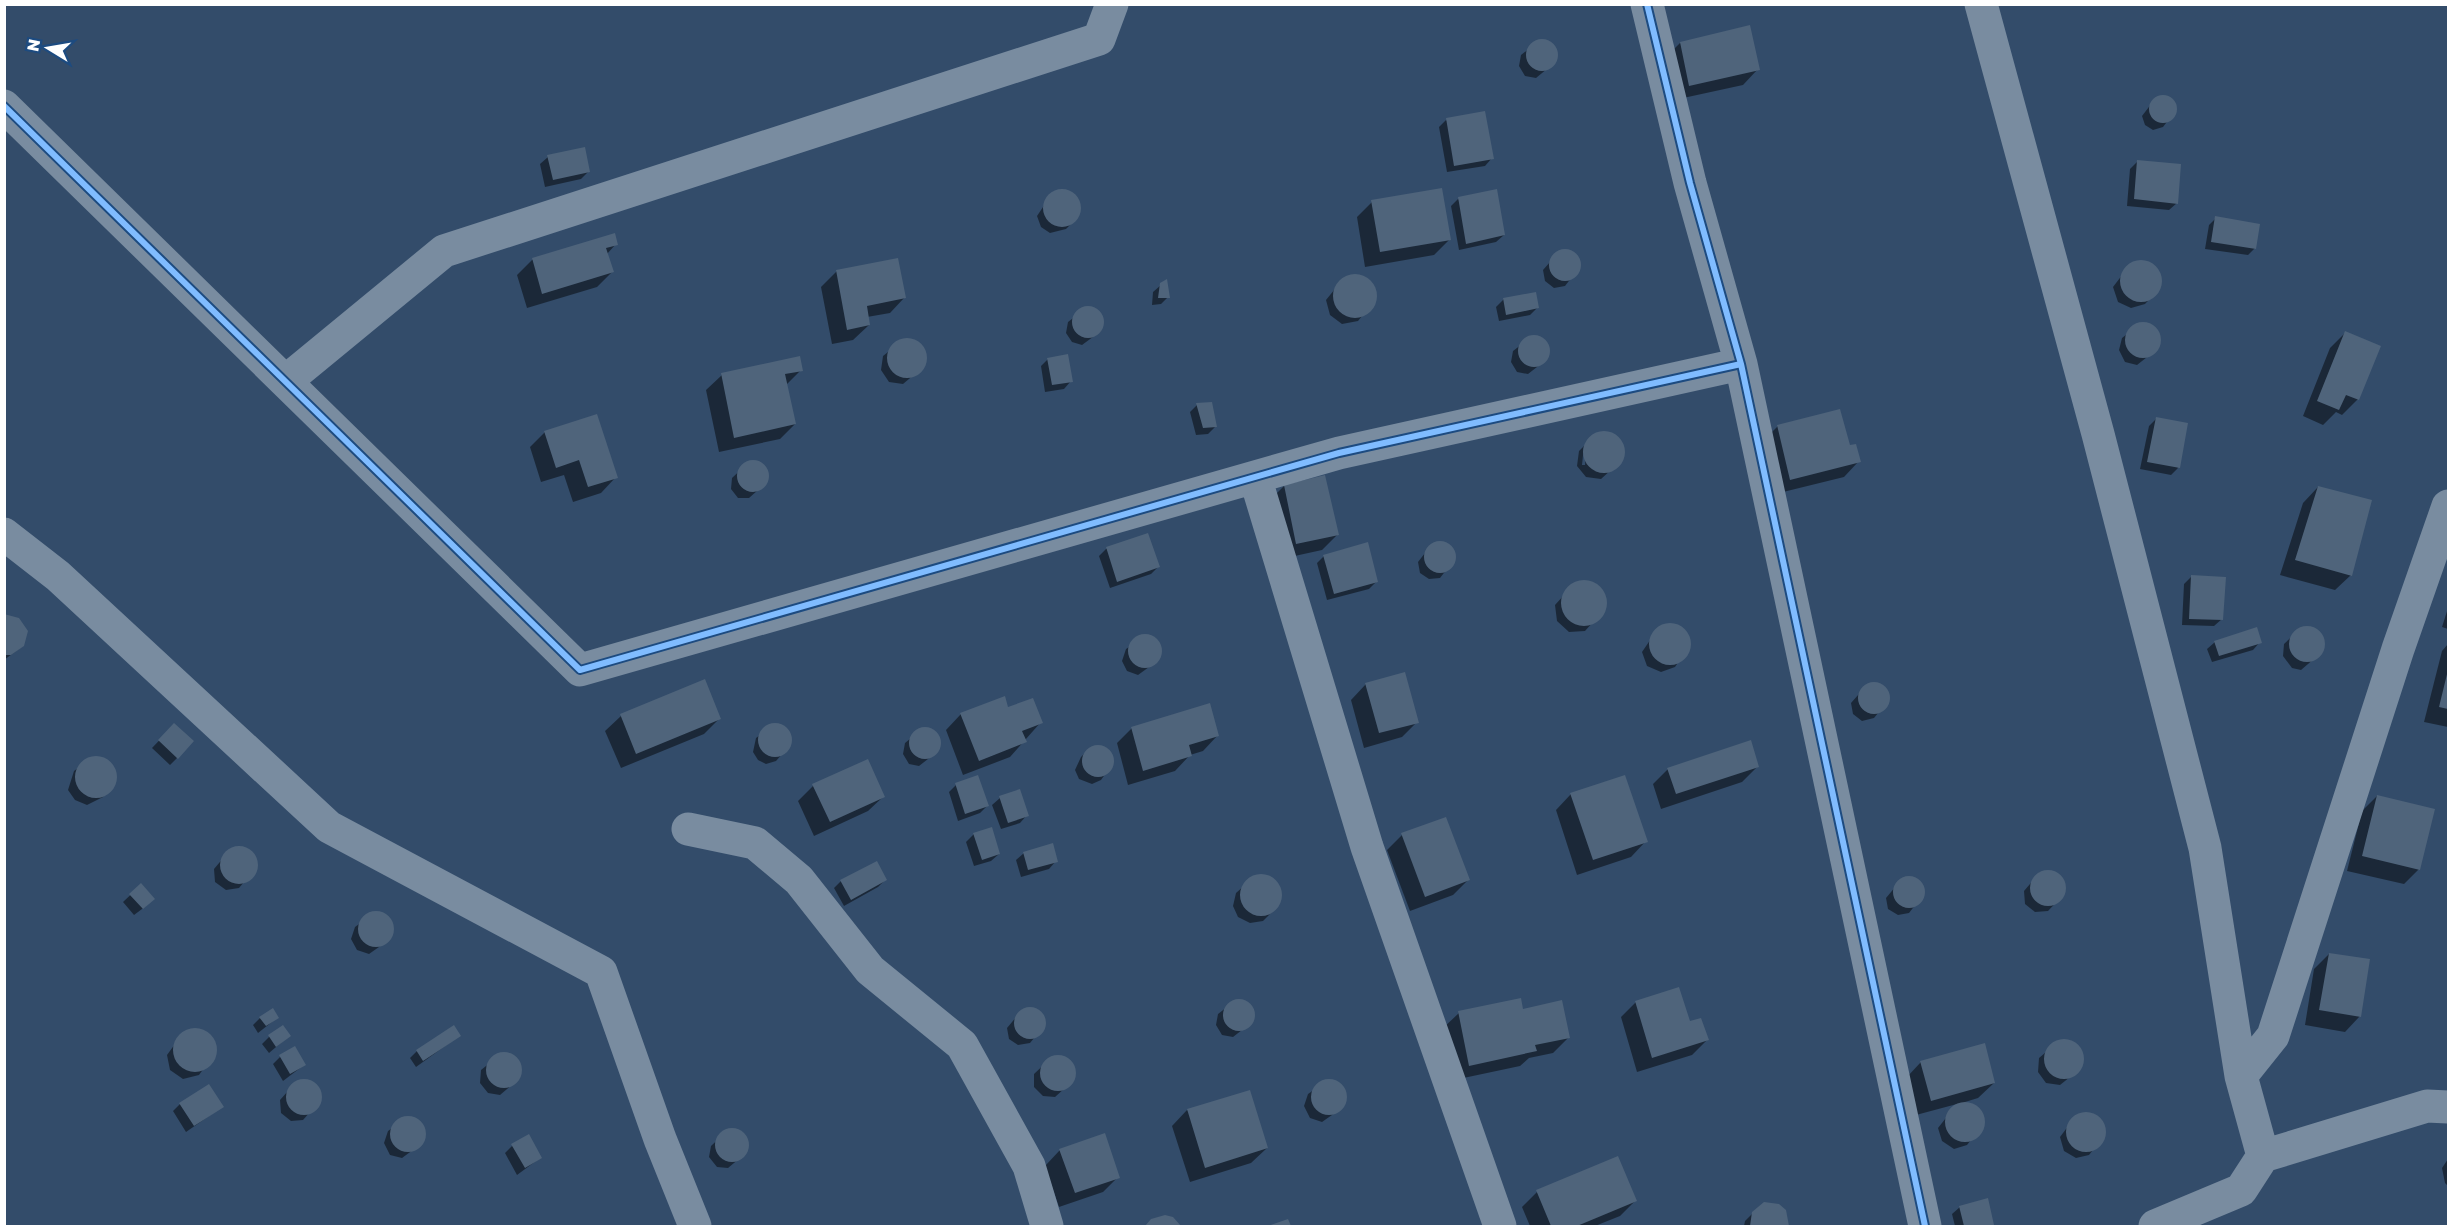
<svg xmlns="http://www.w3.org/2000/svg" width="2453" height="1231" font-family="'Golos Text',sans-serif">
  <rect width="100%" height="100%" fill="#334c6a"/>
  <path fill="#0007" d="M1539,41l10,2 7,10 -3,11 -17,14 -11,-2 -6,-10 2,-11z
    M1680,43l78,26 -15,16 -69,15 -9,-42z
    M2165,96l9,5 2,9 -13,17 -10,3 -8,-5 -3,-9 13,-17z
    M1446,120l46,38 -7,8 -38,6 -8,-45z
    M548,157l41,14 -8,8 -36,8 -5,-23z
    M2138,161l39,42 -8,7 -42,-4 3,-37z
    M1065,190l10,5 5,10 -6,16 -8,8 -16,4 -9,-6 -4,-11 16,-24z
    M1458,199l46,36 -8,7 -37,8 -8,-44z
    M1372,202l77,38 -15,15 -69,12 -8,-50z
    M2216,218l39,30 -7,7 -43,-6 4,-24z
    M614,235l2,9 -9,10 5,18 -15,15 -70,21 -10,-33 15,-15z
    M1568,251l9,6 2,11 -14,18 -11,2 -9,-7 -2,-11 15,-17z
    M2143,262l13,6 4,14 -2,8 -13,14 -14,4 -13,-6 -5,-15 16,-21z
    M837,271l68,26 -15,16 -23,4 2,8 -16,15 -21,4 -11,-57z
    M1359,276l13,9 3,15 -17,21 -16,3 -12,-9 -4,-15 17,-21z
    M1161,285l7,12 -7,7 -9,1 1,-13z
    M1504,299l33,9 -7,7 -31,6 -3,-14z
    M1086,308l11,2 6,9 -2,12 -19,14 -10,-3 -6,-9 2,-11z
    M2141,323l13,4 6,11 -4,12 -19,15 -12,-3 -6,-12 3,-12z
    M2345,333l13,66 -16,16 -6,-3 -13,13 -20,-9 27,-68z
    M1531,337l11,2 6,10 -2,11 -18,14 -11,-2 -6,-10 2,-11z
    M903,340l14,3 8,11 -3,14 -19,16 -14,-2 -8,-12 2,-14z
    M1048,359l23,22 -7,8 -19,3 -4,-26z
    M801,370l-15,15 9,39 -15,15 -61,13 -13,-62 16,-15z
    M1197,405l18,22 -7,7 -12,1 -6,-23z
    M2156,419l22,49 -7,7 -31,-6 9,-43z
    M1778,426l70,21 11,14 -15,16 -69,17 -13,-52z
    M545,432l71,45 -15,16 -28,9 -9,-27 -23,7 -11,-35z
    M1598,433l15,1 9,12 2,7 -3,8 -20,18 -15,-2 -9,-11 2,-15 5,-5 -2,19h3l2,-22z
    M749,462l11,1 7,9 -1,11 -17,15h-11l-7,-9 1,-11z
    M1284,486l53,49 -15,15 -41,9 -12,-58z
    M2318,487l33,88 -16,15 -55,-15 23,-72z
    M1147,534l11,33 -7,7 -41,14 -11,-32 7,-7z
    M1443,542l9,7 2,11 -14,18 -11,1 -9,-6 -2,-11 14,-18z
    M1324,556l53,25 -8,8 -42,11 -10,-37z
    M2191,577l31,42 -8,7 -32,-1 2,-41z
    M1591,583l12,11 1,16 -19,21 -16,1 -12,-11 -2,-16 19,-21z
    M2448,608v21l-6,-2z
    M4,616l19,30 -19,14z
    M1671,625l14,7 4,14 -14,21 -14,5 -14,-6 -5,-14 15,-22z
    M2301,628l17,3 6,9 -2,12 -21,18 -9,-2 -9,-12 1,-12z
    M1145,636l10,4 6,11 -5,11 -18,13 -11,-4 -5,-10 4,-12z
    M2215,642h45l-7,8 -41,12 -5,-13z
    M2448,644v83l-24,-5 18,-71z
    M1366,684l51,38 -15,15 -38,11 -13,-48z
    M1877,684l9,6 2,11 -14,17 -12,3 -9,-7 -2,-11 15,-17z
    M961,714l80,8 -31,35 -47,18 -17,-45z
    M621,716l99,2 -16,16 -83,34 -16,-37z
    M174,725l3,33 -7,7 -18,-17z
    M773,725l14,5 3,15 -14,16 -10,3 -8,-4 -5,-8 3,-14z
    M1132,728l86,7 -15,16 -13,4 -15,16 -47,14 -11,-42z
    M922,729l12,2 5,10 -2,11 -18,14 -10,-2 -6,-10 2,-11z
    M1099,746l9,3 5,14 -12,17 -9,4 -13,-5 -4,-9 6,-13 8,-8z
    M93,757l18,7 5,13 -5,12 -8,8 -16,8 -12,-5 -7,-10 6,-19z
    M1757,767l-15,15 -81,27 -8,-25 15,-15z
    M956,785l31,21 -7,7 -22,8 -9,-29z
    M813,786l71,10 -16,15 -54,25 -16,-35z
    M1571,794l75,47 -15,16 -54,18 -21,-65z
    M2377,796l42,73 -15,15 -57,-13 15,-60z
    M1000,798l27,17 -7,8 -19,6 -9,-24z
    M974,834l25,20 -8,7 -17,5 -8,-24z
    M1402,835l66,45 -15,15 -43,16 -23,-61z
    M243,849l11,8 1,12 -16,19 -13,2 -11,-8 -1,-13 16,-19z
    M1024,853l32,8 -7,8 -28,8 -5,-17z
    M2053,871l10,9 2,13 -17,18 -13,1 -10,-8 -1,-13 16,-19z
    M1267,876l10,8 4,12 -10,17 -8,8 -13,2 -12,-6 -5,-11 3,-13 18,-16z
    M1912,878l9,6 2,11 -14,18 -11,2 -10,-6 -2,-11 15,-18z
    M885,880l-7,7 -34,19 -10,-18 7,-7z
    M141,885l5,21 -12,9 -11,-13z
    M375,912l12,4 5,11 -3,13 -20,14 -12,-4 -6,-11 4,-12z
    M2329,954l31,62 -15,16 -40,-7 9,-56z
    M1236,1000l11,2 6,10 -2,11 -18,14 -11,-2 -6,-10 2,-11z
    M1636,1002l53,21 18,17 -15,15 -55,17 -16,-55z
    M1033,1009l9,6 2,11 -14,17 -12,2 -9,-6 -2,-11 15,-18z
    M1522,1010l46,28 -15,15 -24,5 -9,8 -66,14 -11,-52 16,-15z
    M260,1018h17l-19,15 -5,-8z
    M198,1030l13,8 4,15 -16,22 -16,4 -13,-9 -3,-15 16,-22z
    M289,1036l-20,17 -7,-9 7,-7z
    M459,1036l-43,31 -6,-9 7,-7z
    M2059,1041l14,2 9,12 -2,14 -20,16 -14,-2 -8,-11 1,-14z
    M501,1054l12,2 8,10 -2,13 -19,16 -12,-2 -8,-10 1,-13z
    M280,1057l24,8 -21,16 -10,-17z
    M1052,1057l13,1 9,9v13l-19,17 -12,-1 -9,-9v-13z
    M1921,1062l73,21 -16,15 -13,4 15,9 3,14 -16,20 -13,4 -12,-8 -4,-13 19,-24 -41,11 -10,-37z
    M1328,1080l12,4 6,11 -4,13 -20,14 -12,-4 -6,-12 4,-12z
    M309,1081l10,8v13l-16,18 -12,1 -10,-8 -1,-13 16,-18z
    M180,1104l42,3 -36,25 -13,-21z
    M1187,1110l80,38 -16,15 -61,19 -18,-56z
    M2089,1113l12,8 4,14 -16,20 -13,3 -12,-7 -4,-14 15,-20z
    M407,1117l12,4 6,11 -4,12 -19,14 -12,-3 -6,-12 4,-12z
    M728,1130l12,2 7,9 -1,12 -18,15 -11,-1 -8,-10 2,-11z
    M512,1146l28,12 -23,17 -12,-22z
    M1060,1150l58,27 -15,15 -44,15 -14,-41z
    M2448,1159v27l-3,-3 -3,-15z
    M1537,1192l98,9 -15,15 -25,10h-65l-8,-19z
    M1960,1207l33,17 -38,2 -3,-12z
    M1753,1213l34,5 -1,8h-42l1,-5z"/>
  <path fill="#4f647b" d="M1750,25l10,45 -71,16 -9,-44z
    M1526 55a16 16 0 1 1 32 0a16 16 0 1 1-32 0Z
    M2149 109a14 14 0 1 1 28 0a14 14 0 1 1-28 0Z
    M1485,111l9,48 -40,7 -8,-48z
    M585,147l5,25 -37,8 -6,-25z
    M2137,160l44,4 -3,40 -44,-5z
    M1442,188l9,52 -71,12 -9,-52z
    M1497,189l8,46 -39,9 -8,-47z
    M1043 208a19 19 0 1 1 38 0a19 19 0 1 1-38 0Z
    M2215,216l45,8 -4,25 -45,-7z
    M615,233l3,12 -12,3 8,24 -72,22 -10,-36z
    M1549 265a16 16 0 1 1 32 0a16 16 0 1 1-32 0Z
    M898,258l8,40 -39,8 3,19 -23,5 -11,-60z
    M2120 281a21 21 0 1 1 42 0a21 21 0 1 1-42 0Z
    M1333 296a22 22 0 1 1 44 0a22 22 0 1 1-44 0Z
    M1167,279l3,19h-12l2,-15z
    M1536,292l3,16 -33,7 -3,-17z
    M1072 322a16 16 0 1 1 32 0a16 16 0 1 1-32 0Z
    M2125 340a18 18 0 1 1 36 0a18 18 0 1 1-36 0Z
    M2345,331l36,15 -22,54 -13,-5 -7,15 -22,-9z
    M1518 351a16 16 0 1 1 32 0a16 16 0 1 1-32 0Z
    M887 358a20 20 0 1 1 40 0a20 20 0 1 1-40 0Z
    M1068,354l5,28 -21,3 -5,-27z
    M800,356l3,15 -18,3 11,50 -62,14 -13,-65z
    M1212,402l5,25 -14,1 -7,-25z
    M1840,409l10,36 6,-1 5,18 -71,18 -13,-55z
    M597,414l21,64 -30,9 -9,-27 -23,8 -12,-37z
    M2156,417l32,6 -8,45 -33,-6z
    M1583 452a21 21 0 1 1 42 0a21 21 0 1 1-42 0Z
    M737 476a16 16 0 1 1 32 0a16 16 0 1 1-32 0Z
    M1325,475l14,60 -43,9 -12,-59z
    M2318,486l54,14 -20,76 -57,-16z
    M1148,533l12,34 -43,15 -11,-35z
    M1424 557a16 16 0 1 1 32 0a16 16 0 1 1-32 0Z
    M1368,542l10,40 -44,12 -11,-39z
    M2191,575l35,2 -3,43 -34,-1z
    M1561 603a23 23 0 1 1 46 0a23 23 0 1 1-46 0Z
    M4,614l15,4 9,13 -4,15 -13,9h-7z
    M1649 644a21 21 0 1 1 42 0a21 21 0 1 1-42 0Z
    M2289 644a18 18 0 1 1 36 0a18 18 0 1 1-36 0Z
    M2257,627l5,16 -43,13 -5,-15z
    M1128 651a17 17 0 1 1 34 0a17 17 0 1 1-34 0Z
    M2448,670v39l-9,-2z
    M1405,672l14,51 -40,10 -14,-50z
    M705,679l16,40 -85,35 -16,-40z
    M1858 698a16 16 0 1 1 32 0a16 16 0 1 1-32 0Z
    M1005,696l3,11 25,-9 10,25 -21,8 5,11 -48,19 -19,-48z
    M1210,703l9,33 -30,9 3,11 -49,15 -12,-44z
    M174,723l20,18 -16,18 -20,-19z
    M758 740a17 17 0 1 1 34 0a17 17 0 1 1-34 0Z
    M909 743a16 16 0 1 1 32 0a16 16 0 1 1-32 0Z
    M1751,740l8,27 -83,27 -9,-26z
    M1082 761a16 16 0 1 1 32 0a16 16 0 1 1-32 0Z
    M75 777a21 21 0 1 1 42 0a21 21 0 1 1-42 0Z
    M868,759l17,38 -55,25 -18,-38z
    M978,775l11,31 -24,8 -10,-31z
    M1625,775l23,67 -55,18 -23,-67z
    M1020,789l9,27 -21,7 -9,-27z
    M2377,795l58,14 -15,61 -58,-14z
    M1446,817l24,63 -45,17 -24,-64z
    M992,827l8,27 -18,6 -9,-27z
    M1053,843l5,19 -30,8 -5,-18z
    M220 865a19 19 0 1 1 38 0a19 19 0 1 1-38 0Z
    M877,861l10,19 -36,20 -11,-20z
    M2030 888a18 18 0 1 1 36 0a18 18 0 1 1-36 0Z
    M1240 895a21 21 0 1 1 42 0a21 21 0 1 1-42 0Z
    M1893 892a16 16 0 1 1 32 0a16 16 0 1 1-32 0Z
    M141,883l14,16 -12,10 -14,-15z
    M358 929a18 18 0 1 1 36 0a18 18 0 1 1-36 0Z
    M2329,953l41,6 -9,58 -42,-7z
    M1679,987l11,34 11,-3 8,22 -57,18 -17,-57z
    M1521,998l2,11 39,-9 8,38 -35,7 2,6 -68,15 -11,-55z
    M1223 1015a16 16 0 1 1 32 0a16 16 0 1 1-32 0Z
    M1014 1023a16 16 0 1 1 32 0a16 16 0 1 1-32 0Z
    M273,1008l6,10 -13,8 -7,-9z
    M283,1025l8,11 -15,11 -8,-12z
    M454,1025l7,11 -38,25 -7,-11z
    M173 1050a22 22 0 1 1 44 0a22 22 0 1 1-44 0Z
    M2044 1059a20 20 0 1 1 40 0a20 20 0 1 1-40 0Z
    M1985,1043l10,40 -64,18 -11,-40z
    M295,1046l11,19 -16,9 -11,-19z
    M486 1070a18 18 0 1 1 36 0a18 18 0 1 1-36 0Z
    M1040 1073a18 18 0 1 1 36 0a18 18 0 1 1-36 0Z
    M1311 1097a18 18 0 1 1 36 0a18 18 0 1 1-36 0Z
    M286 1097a18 18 0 1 1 36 0a18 18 0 1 1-36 0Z
    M209,1084l15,23 -30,19 -15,-23z
    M1250,1090l18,58 -63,20 -18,-59z
    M1945 1122a20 20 0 1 1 40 0a20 20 0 1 1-40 0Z
    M2066 1132a20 20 0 1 1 40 0a20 20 0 1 1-40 0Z
    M390 1134a18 18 0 1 1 36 0a18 18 0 1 1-36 0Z
    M715 1145a17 17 0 1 1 34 0a17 17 0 1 1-34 0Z
    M1105,1133l15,45 -45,15 -16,-44z
    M529,1134l13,24 -17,10 -14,-24z
    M1618,1156l19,45 -60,25h-26l-15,-36z
    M1988,1198l6,27 -30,1 -5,-20z
    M1764,1202l15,2 7,6 3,16h-39l2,-14z
    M1165,1215l8,2 8,9h-36l6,-7z
    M1288,1219l3,7h-23z"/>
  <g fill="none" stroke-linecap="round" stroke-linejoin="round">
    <path stroke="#798ca0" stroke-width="33" d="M1647,4l43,179 51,181 184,862
      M1981,4l117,430 107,414 36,228
      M4,106l576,564 759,-217 402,-89
      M286,381l158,-130 655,-212 13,-35
      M1255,477l112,370 133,379
      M4,534l54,42 271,251 272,145 59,167 35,87
      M688,829l67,14 44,37 71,90 92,75 67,121 18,60
      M2263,1156l164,-50 21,1
      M2155,1226l86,-36 22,-34 -22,-80 32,-40 125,-387 50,-143"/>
    <g stroke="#1d4b80" stroke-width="10">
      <path id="cycleway" d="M1647,4l43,179 51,181 184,862
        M4,106l576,564 759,-217 402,-89"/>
    </g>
    <use href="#cycleway" stroke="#80bcff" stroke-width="6"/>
  </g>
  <rect width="2453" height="1231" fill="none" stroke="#ffffff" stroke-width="12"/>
  <g transform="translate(48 48) rotate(281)" stroke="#1d4b80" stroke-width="4.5" paint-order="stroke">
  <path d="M0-4.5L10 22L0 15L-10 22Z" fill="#ffffff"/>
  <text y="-9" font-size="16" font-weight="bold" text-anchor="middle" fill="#ffffff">N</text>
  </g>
</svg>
